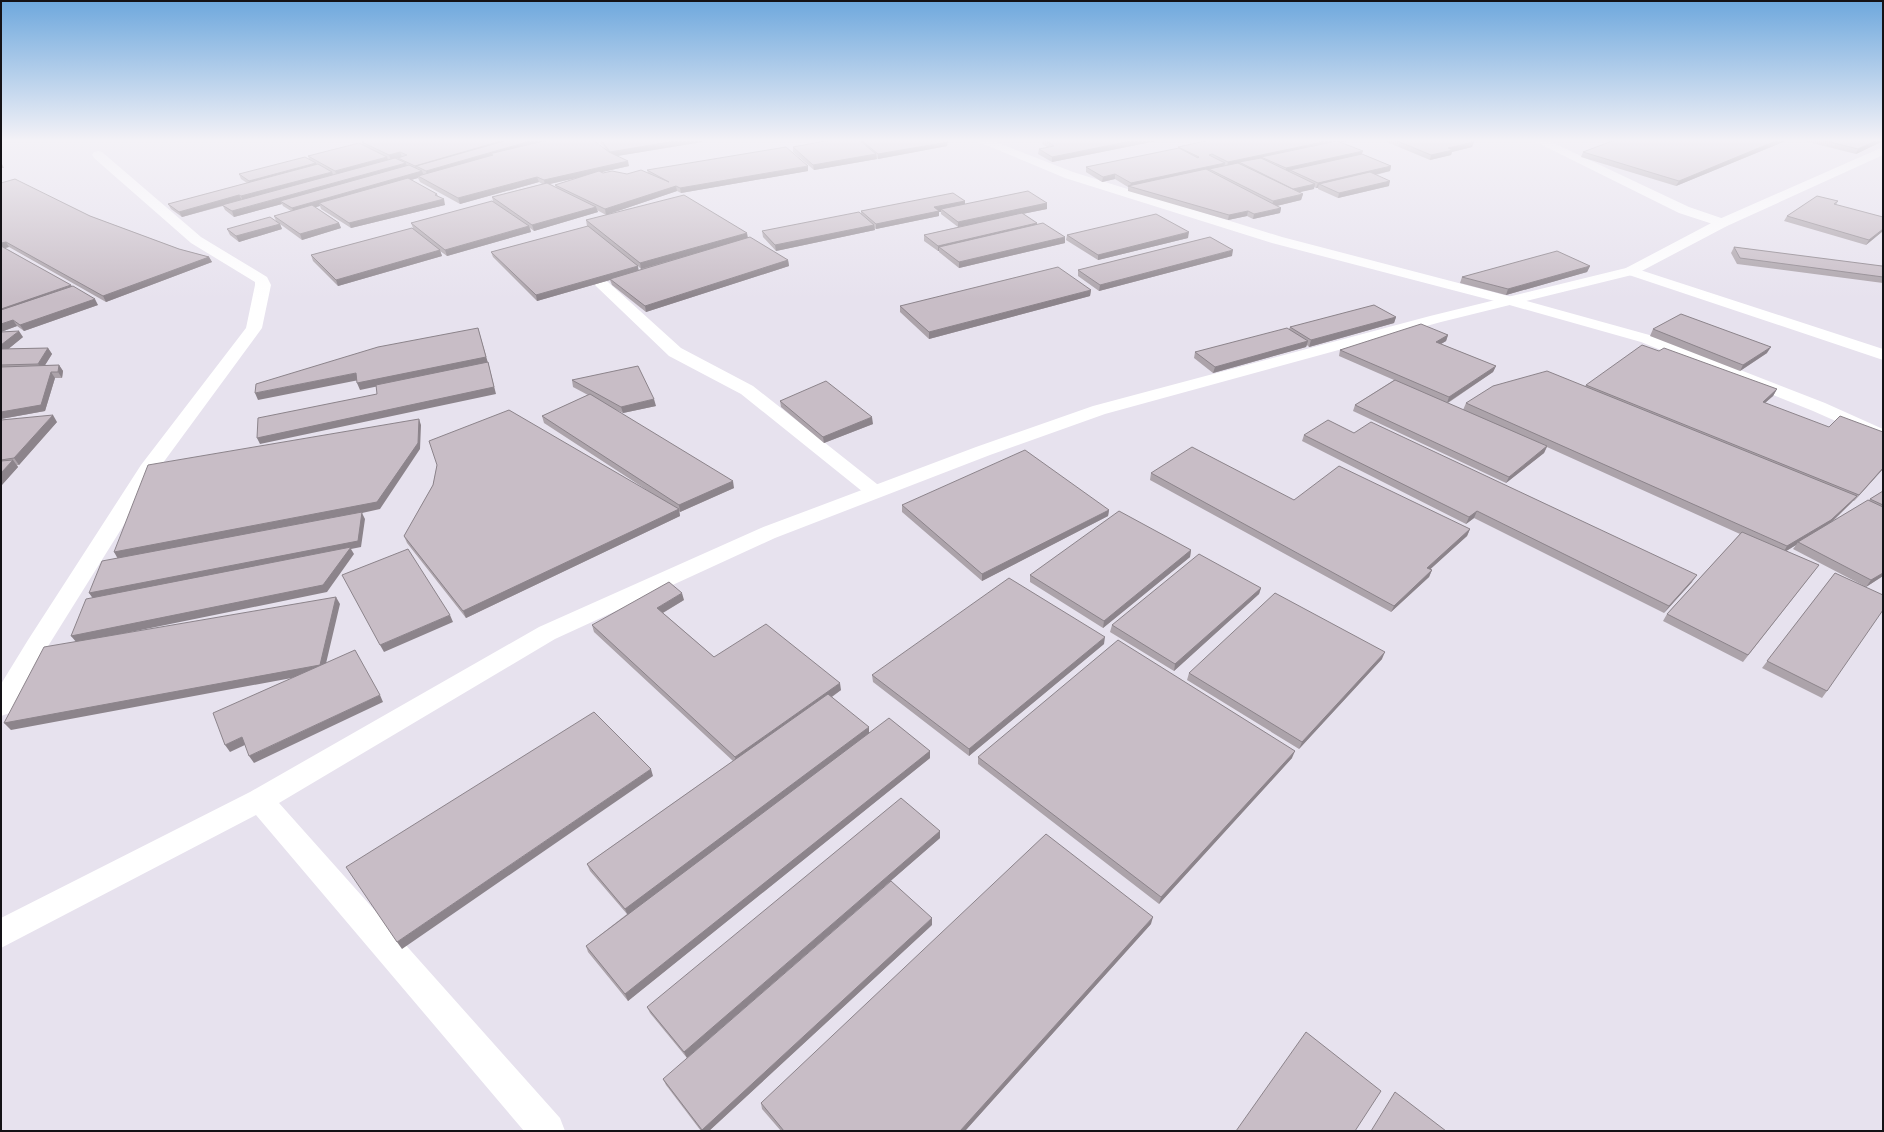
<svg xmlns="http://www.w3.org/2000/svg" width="1884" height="1132" font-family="'DejaVu Sans',sans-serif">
  <rect width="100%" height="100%" fill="#e7e2ee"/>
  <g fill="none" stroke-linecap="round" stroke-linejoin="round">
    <path fill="#fff" fill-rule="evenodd" d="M974,140h16l83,32 209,65 234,61 137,38 172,67 58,26v13l-70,-31 -172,-69 -135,-38 -234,-61 -207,-65z
      M1532,140h15l142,67 38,13 2,3 -2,3 -5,1 -43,-14z
      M98,151l4,1 99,85 66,40 4,8 -9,43 -102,139 -115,184 -35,62 -9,3v-32l27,-44 113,-175 105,-137 9,-43v-3l-64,-39 -97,-85 -2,-3 2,-3z
      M1631,267l252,82v11l-257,-86 -2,-3 2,-3z
      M603,280l5,2 73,66 72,38 129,102 3,4 -3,4 -7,2 -7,-2 -127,-102 -72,-38 -71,-68 -3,-3 3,-3z"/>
    <path fill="#fff" fill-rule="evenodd" d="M1883,147v8l-156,71 -91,48 -195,48 -336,92 -115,41 -215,83 -220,101 -276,164 281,315 5,13h-41l-268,-316 -255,133v-30l249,-126 289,-165 222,-99 215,-81 117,-41 337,-90 196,-48 91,-48z"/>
  </g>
  <path fill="#aca3aa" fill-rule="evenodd" d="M600,140h102v2l-85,14 12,10 -27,6 1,1 24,1 21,-1 -1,-3 161,1 -127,22 -4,-2 -71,24 -9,-5 1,2 -64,19 -4,-3 1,4 -84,24 -7,-5 2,5 -104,30 -25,-25 -2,-6 102,-27 -2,-5 82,-22 -1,-4 50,-13 -3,-2 -79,22 -40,-22 -2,-4 -7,2 26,14 1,2 7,9 -94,23 -30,-19 -1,-3 -5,1 24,16 2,5 -39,12 -22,-16 2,5 -43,13 -9,-7 -3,-6 49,-8 -2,-5 17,-5 -8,-5 -1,-2 -48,13 -9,-7 -2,-4 -41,11 -11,-8 -3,-5 79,-21 -6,-4 -2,-5 70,-15 -1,-3 55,-11 -1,-3 139,-1v1l44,-1 61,8 -6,-6zM581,177l-26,8 1,2 -6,-3z
    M831,140h115l1,6 -69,13 -2,-2 1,2 -63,11 -21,-18v-5z
    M1043,140h118l-109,22 -14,-8 1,-5 8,-2 -5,-3z
    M1210,140h142l-10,3 20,11 29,12 -1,5 -14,4 13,11 -51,12 -20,-9v-1h-2l-2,-1v2l-16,3 5,2 -2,6 -24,6 4,2 -1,5 -27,6 -6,-3 -19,4 -100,-29v-4l-13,-8 -13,3 -16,-10v-5l92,-18v-2z
    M1382,140h86l6,2 -2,5 -20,5 -1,3 -21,5z
    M1615,140h173l-112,46 -95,-29 2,-5z
    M1800,140h83v1l-27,13z
    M1,183l178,66 30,8 3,5 -106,40 -97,-55 -4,1 67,38 26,19 -74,26 -7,-5 -16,6z
    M965,201v3l82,-1v6l-25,5 15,10 28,19 -106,25 -20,-16v-1h-1l-14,-10v-6l34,-8 -17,-13v-2h-2v4l-63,13 -2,-1 1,2 -99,21 -13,-14 -1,-6 99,-17v-3z
    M1838,201l-2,4 47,12v14l-17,14 -82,-24 3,-5z
    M586,220l162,18 40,22 1,6 -143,46 -34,-27 -2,-5 -73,21 -44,-44 -2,-5 97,-26h-1zM698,252l-60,18v-4l3,3z
    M1067,235l121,3 -90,22 -32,-20z
    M1734,247l149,20v16l-146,-19 -6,-11z
    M1232,256l-133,35 -21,-15v-6z
    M1590,266l-3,6 -81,23 -46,-12 2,-6z
    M1091,290l-1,6 -161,43 -29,-27v-6z
    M1396,317l-2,6 -85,24 -2,-2 -1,2 -93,26 -19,-15 1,-6 94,-23 1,-2z
    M1653,329l114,24 -27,18 -90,-35z
    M1,332l22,5 -15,12 40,-1 4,6 -7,11h14l4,6 -1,7h-7l-10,33 -44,8z
    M1448,335l-2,6 -5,3 55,22 -3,6 -45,31 15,7 3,-7 119,-17 1,-1 73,-34 118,38 -4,7 -8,7 118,66 -29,32h-1l-21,21 37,-22 1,-1 13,-8v85l-17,11 -39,104 -5,7 -60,-30 73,-95 31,14 -73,-38 3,-4 -10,6 33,14 -76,97 -80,-41 4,-7 73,-80 -193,-87 -3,6 -38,30 -153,-72 2,-6 39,-25 -55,-24 1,-6z
    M572,380l84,26 -33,7 -11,-5 122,80 -54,24 -1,-1 1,5 -214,102 -59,-75 -3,-7 29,-51 4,-20 219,31 -112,-73 -2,-7 46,-21 -15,-8z
    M780,401l93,23 -49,19 -43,-36z
    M1,420l56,2 -38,43h-2l1,2 -17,19z
    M1354,433l338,149 -28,31 -190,-95 -8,6 -164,-83 2,-6z
    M1151,473l143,27 176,29 -3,7 -37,33 2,1 -3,7 -38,35 -241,-132z
    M902,505l207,5 -1,6 -126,65 -80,-69z
    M1191,550l-1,7 -87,71 -73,-46v-7z
    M1261,588l-2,6 -85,77 -64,-39 2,-7z
    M684,600l-21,13 51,44 127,33 -9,7 37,35 61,19v7l-302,243 -40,-49 -2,-6 41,-32 -37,-43 -3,-7 146,-103 -139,-129 -2,-7z
    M1104,644l-135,112 -96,-74 -1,-7z
    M1382,659l-83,90 -112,-69 2,-7z
    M978,757l314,1 -133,146 -181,-140z
    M940,831v7l-253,220 -37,-45 -3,-6z
    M1151,924l-186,207h-184l-19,-22 -1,-6z
    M932,925l-223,206h-8l-35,-46 -3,-6z"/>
  <path fill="#8c848b" d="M534,140h10l1,2 -52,13 -4,-1 2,4 -64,18 -1,-5z
    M681,140h21v2l-91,15 -1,-5z
    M1136,140h25l-109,22v-5z
    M1330,140h22l-28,6 1,-4z
    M1778,140h10l-112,46 3,-5z
    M1877,140h6v1l-27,13 2,-5z
    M501,141l1,5 -86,20 1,5h-1l-1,-5z
    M948,142l-1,4 -69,13v-5z
    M1323,142l-1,5 -61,10v3l-22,2v3l-12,2 1,-5z
    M1474,142l-2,5 -20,5 -1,3 -21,5 1,-5 17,-7z
    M1363,151l-2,5 -71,14 -1,2 -4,1 1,-5z
    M400,152l2,5 -11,3 -2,-5z
    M876,154l1,5 -63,11 -1,-5z
    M387,157l2,5 -52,14 -2,-5z
    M628,161l1,5 -84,19 -1,-5z
    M1,162l3,6h-3z
    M316,163l2,5 -66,18 -3,-5z
    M406,163l1,5 -127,33 2,3 -48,13 -2,-6z
    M1225,163l-1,5 -15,1 -1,2 -78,15 1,-3z
    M808,166v5l-127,22 -1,-5z
    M1391,166l-1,5 -65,15 -6,-2 -1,4h-2l2,-5z
    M422,171l2,5h-6v2l-96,27 -3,-2 1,3 -26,7 -2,-5z
    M332,172l2,5 -91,25 -2,-6z
    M1115,174v5l-13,3 1,-5z
    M537,177l2,5 -79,22 -2,-6z
    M1390,181l-1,5 -51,12 1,-5z
    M1315,184l-1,5 -22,5 1,-5z
    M676,186l1,5 -71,24 -1,-6z
    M1303,194l-2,6 -29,7 1,-6z
    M239,195l3,5 -60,17 -3,-5z
    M444,199l1,6 -94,23 -2,-5z
    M965,201v6l-24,2v3h-2v4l-63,13v-5l58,-17z
    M1047,203v6l-89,18v-5z
    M596,207l2,5 -64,19 -2,-6z
    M1281,208l-1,5 -27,6 1,-5z
    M1248,211l-1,5 -19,4 1,-5z
    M339,223l2,5 -39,12 -2,-6z
    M1037,223l-1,6 -97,18v4h-1v-5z
    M280,224l2,5 -43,13 -3,-6z
    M874,225l1,5 -99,21 -1,-6z
    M529,226l2,6 -84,24 -2,-6z
    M1883,229v2l-17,14 3,-5z
    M1189,232l-1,6 -90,22v-5z
    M747,233l1,5 -107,31 -1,-6z
    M1065,237v6l-106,25v-6z
    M6,242l3,5 -8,2v-6z
    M440,250l2,6 -104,30 -2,-6z
    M1233,250l-1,6 -133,35 1,-6z
    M209,257l3,5 -106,40 -3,-6z
    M788,260l1,6 -143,46 -1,-6z
    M638,266l1,6 -29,7v1l-73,21 -1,-6z
    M1590,266l-3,6 -81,23 2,-6z
    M71,285l4,6 -74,25v-7z
    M1091,290l-1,6 -161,43v-7z
    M95,299l3,6 -74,26 -4,-6z
    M1396,317l-2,6 -85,24 2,-7z
    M13,320l4,6 -16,6v-8z
    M478,328l10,35 -128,27 -3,-7z
    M19,331l4,6 -22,18v-10z
    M1448,335l-2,6 -12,7 2,-6z
    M1308,341l-2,6 -93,26 2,-6z
    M1771,347l-4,6 -27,18 3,-6z
    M48,348l4,6 -10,16 -4,-6z
    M488,362l8,32 -236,50 -3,-6z
    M59,365l4,6 -1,7 -4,-6z
    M1496,366l-3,6 -46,31 2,-6z
    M51,372l4,6 -10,33 -44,8v-7z
    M356,373l3,7 -101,20 -3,-7z
    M1777,389l-4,7 -14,12 4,-6z
    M654,399l2,7 -33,7 -2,-6z
    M53,415l4,7 -38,43 -5,-7z
    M872,417l1,7 -49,19 -1,-6z
    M419,419l2,6 -1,24 -40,60 -18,4 3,6 -4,28 -10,2 3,5 -27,38 -250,51 -6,-7 23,-36 -5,-7 29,-34 -4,-7z
    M1547,446l-3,7 -38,30 3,-6z
    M13,460l5,7 -17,19v-13z
    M1883,468v1l-29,32 5,-6z
    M733,481l1,7 -54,24 -1,-7z
    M1857,496l-5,6 -26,25 -28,15 -2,3 -13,8 4,-7z
    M679,509l1,7 -214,102 -3,-7z
    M1109,510l-1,6 -126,65v-7z
    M1477,511l-3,7 -8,6 3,-7z
    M1470,529l-3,7 -43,39 3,-7z
    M1191,550l-1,7 -87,71 1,-7z
    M1432,570l-3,7 -38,35 3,-6z
    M1883,573v3l-17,11 5,-7z
    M1697,575l-5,7 -28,31 5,-7z
    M1261,588l-2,6 -85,77 1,-7z
    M682,593l2,7 -25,15 -2,-7z
    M336,597l4,7 -16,68 -313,58 -7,-7z
    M450,615l3,7 -69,30 -4,-7z
    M1105,637l-1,7 -135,112v-7z
    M1385,652l-3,7 -83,90 3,-7z
    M840,683l1,7 -105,74 -1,-7z
    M380,695l3,7 -129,61 -5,-7z
    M869,727v7l-241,182 -3,-7z
    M242,737l5,7 -17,8 -5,-7z
    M930,751v7l-302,243 -3,-7z
    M1295,751l-3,7 -133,146 2,-7z
    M651,769l2,7 -251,173 -5,-7z
    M940,831v7l-253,220 -3,-6z
    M1153,917l-2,7 -186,207h-5z
    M932,918v7l-223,206h-6l-1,-1z"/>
  <path fill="#c8bdc6" stroke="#8c848b" d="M367,140h131l3,1 -86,25 -17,-8 9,-3 -7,-3 -11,3 -27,-13z
    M508,140h26l-108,31 -10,-5z
    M548,140h45l16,12 19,9 -84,19 -7,-3 -79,21 -40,-22 75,-21 -4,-1z
    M601,140h80l-71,12z
    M831,140h28l17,14 -63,11 -20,-18z
    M861,140h85l2,2 -70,12z
    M1045,140h91l-84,17 -13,-8 15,-3z
    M1210,140h108l5,2 -95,20 -16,-8 -3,1 16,8 -94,20 -16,-9 -12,3 -17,-10 93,-19 19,10 1,-1 -21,-10z
    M1321,140h9l-5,2z
    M1395,140h73l6,2 -26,6 5,2 -22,5z
    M1615,140h163l-99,41 -96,-29z
    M1823,140h54l-19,9z
    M1337,141l26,10 -77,17 -25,-11z
    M359,143l28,14 -52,14 -27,-15z
    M786,147l22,19 -128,22 -4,-2 -71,23 -50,-24 44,-14 4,2 9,-2 15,3 14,-4 28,12 -22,-12z
    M1362,154l29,12 -73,17 -28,-13z
    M305,157l11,6 -67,18 -10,-7z
    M395,158l11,5 -174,48 -10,-6z
    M1261,158l54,26 -22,5 -54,-27z
    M1238,163l65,31 -30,7 -64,-32z
    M318,164l14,8 -91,24 -2,-1 -60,17 -11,-8z
    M409,165l13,6 -130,37 -12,-7z
    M1206,169l75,39 -27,6 -6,-3 -19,4 -101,-29z
    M1370,172l20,9 -51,12 -20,-9z
    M408,178l29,16 -2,1 9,4 -95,24 -30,-20z
    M15,179l75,37 89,33 30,8 -106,39 -97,-54 -5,1v-60z
    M547,183l49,24 -64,18 -40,-28z
    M1028,191l19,12 -89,19 -17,-13z
    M953,193l12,8 -31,6 5,4 -63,13 -15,-13z
    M684,195l63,38 -107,30 -54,-43z
    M1817,196l21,5 -4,3 49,13v12l-14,11 -82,-24z
    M492,201l37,25 -84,24 -34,-27z
    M312,205l27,18 -39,11 -26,-18z
    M859,212l15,13 -99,20 -13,-14z
    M1022,213l15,10 -99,23 -14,-11z
    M1156,214l33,18 -91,23 -31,-20z
    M270,217l10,7 -44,12 -9,-7z
    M1043,223l22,14 -106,25 -20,-15z
    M588,226l50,40 -102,29 -45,-43z
    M412,228l28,22 -104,30 -25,-25z
    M750,237l38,23 -143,46 -35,-27z
    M1210,237l23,13 -133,35 -22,-15z
    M1,246l70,39 -70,24z
    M1734,247l148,19 1,1v10l-143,-19z
    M1557,251l33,15 -82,23 -46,-12z
    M1058,267l33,23 -162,42 -29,-26z
    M73,286l22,13 -75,26 -7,-5 -12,4v-14z
    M1374,305l22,12 -85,23 -21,-13z
    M1681,314l90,33 -28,18 -90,-36z
    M1421,324l27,11 -12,7 60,24 -47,31 -109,-47z
    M478,328l8,29 -129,26 -1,-10 -101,20 1,-9 122,-37z
    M1287,328l21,13 -93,26 -20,-15z
    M19,331l-18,14v-13z
    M1642,345l17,6 5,-3 113,41 -14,13 66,25 11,-11 43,16v36l-24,27 -273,-110z
    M48,348l-10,16 -37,1v-16z
    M488,362l6,25 -237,51 1,-20 119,-24 -1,-9z
    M59,365l-1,7h-7l-10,33 -40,7v-45z
    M638,366l16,33 -33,8 -49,-27z
    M1547,371l310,125 -26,24 -44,26 -321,-143 27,-17z
    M1395,380l152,66 -38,31 -154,-72z
    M826,381l46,36 -49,20 -43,-36z
    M590,394l143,87 -54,24 -137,-89z
    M509,410l170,99 -216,102 -59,-75 29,-51 4,-20 -8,-24z
    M53,415l-39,43 -13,2v-40z
    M419,419l-1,24 -41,59 -263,50 34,-87z
    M1328,420l26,13 17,-11 326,153 -28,31 -192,-95 -8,6 -165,-82z
    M1192,447l102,53 45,-34 131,63 -43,39 5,2 -38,36 -243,-133z
    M1025,450l84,60 -127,64 -80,-69z
    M13,460l-12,13v-12z
    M1883,491v14l-13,-6z
    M1868,500l15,7v66l-12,7 -73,-38z
    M1119,511l72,39 -87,71 -74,-46z
    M362,512l-4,29 -269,52 13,-32z
    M1742,532l77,33 -71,90 -81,-41z
    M351,547l-28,38 -252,51 15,-37z
    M408,549l42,66 -70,30 -38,-70z
    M1199,554l62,34 -86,76 -63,-39z
    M1835,573l48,22v15l-56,81 -60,-30z
    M1009,578l96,59 -136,112 -97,-74z
    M669,582l13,11 -25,15 57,49 52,-33 74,59 -105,74 -143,-132z
    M1275,593l110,59 -83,90 -113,-69z
    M336,597l-16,68 -316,58 40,-76z
    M1118,640l177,111 -134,146 -183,-140z
    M355,650l25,45 -131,61 -7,-19 -17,8 -12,-32z
    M828,694l41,33 -244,182 -38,-45z
    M594,712l57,57 -254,173 -51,-75z
    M889,718l41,33 -305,243 -39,-48z
    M901,798l39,33 -256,221 -37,-45z
    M1046,834l107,83 -193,214h-176l-23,-28z
    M891,881l41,37 -230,212 -39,-51z
    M1306,1032l75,59 -26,40h-119z
    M1395,1092l51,39h-75z"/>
  <linearGradient id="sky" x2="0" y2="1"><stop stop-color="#6ea8dd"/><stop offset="0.47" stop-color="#f4f2f7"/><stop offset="1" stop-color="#f4f2f7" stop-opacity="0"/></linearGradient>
  <rect width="1884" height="299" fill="url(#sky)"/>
  <rect width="1884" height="1132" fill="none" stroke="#141216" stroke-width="4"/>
</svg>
